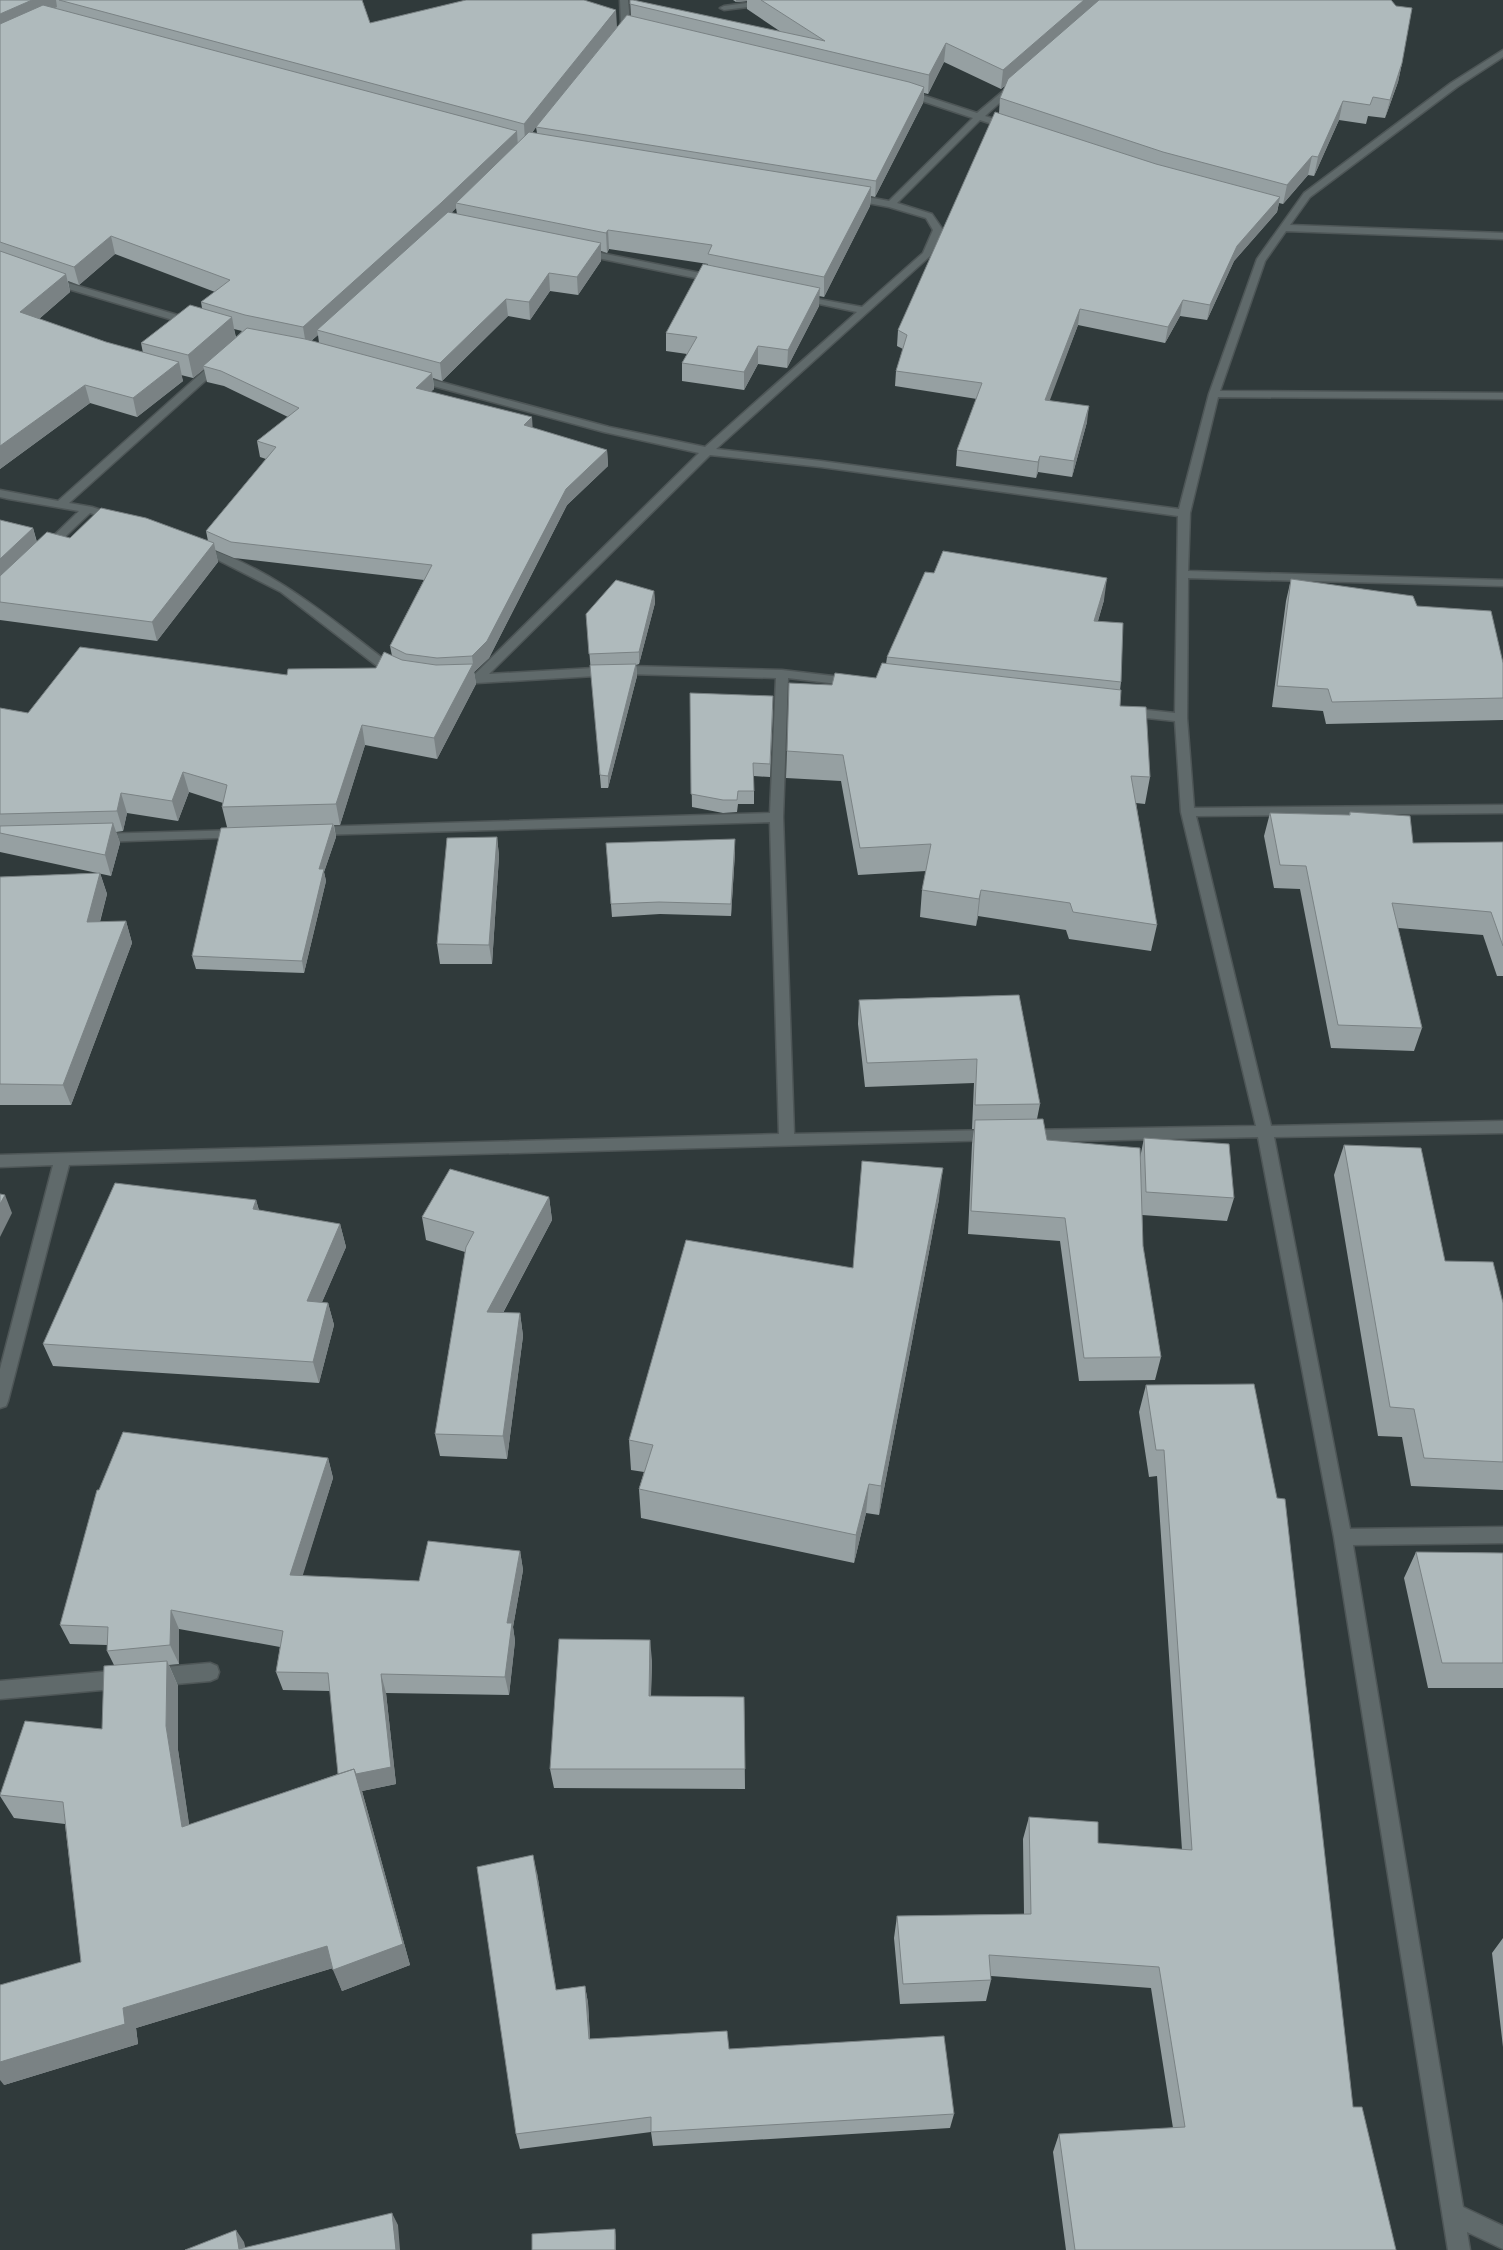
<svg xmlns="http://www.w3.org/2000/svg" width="1503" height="2250" font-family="'Alegreya Sans',sans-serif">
  <rect width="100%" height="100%" fill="#303a3b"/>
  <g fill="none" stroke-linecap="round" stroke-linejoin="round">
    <g stroke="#4e5657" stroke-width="3">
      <path id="minor" d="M620,0h8c1,13 5,29 -9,35l-4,-2 6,-8z
        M769,0h23l-4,2 -64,8 -4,-2 4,-2z
        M1503,50v7l-46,30 -147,110 -20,28 213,8v6l-217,-8 -21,30 -45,130 283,2v6l-285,-2 -28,116 -2,58 315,9v6l-315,-8 -1,140 7,90 309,-3v8l-307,3 75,310 232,-5v12l-229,4 76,392 153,-2v16l-150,2 110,662 40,19v23l-36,-17 3,18h-22l-114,-713 -76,-400 -231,5 -5,-2 -3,-4 3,-4 5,-2 229,-4 -75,-314 -6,-91 -47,-5 -6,-4 6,-4 47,5 3,-197 -357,-49 -111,-12 -221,219 139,-8 154,4 76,9 2,3 -2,3 -4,1 -66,-8 -5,139 11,317 198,-4 5,2 3,4 -3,4 -928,25 -61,236 -2,5 -6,2v-39l53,-204 -53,2v-12l779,-21 -9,-312 -455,13 -7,-4 7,-4 455,-14 6,-135 -148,-4 -151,9 -9,-1 -2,-3 2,-3 6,-1 225,-222 -95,-21 -193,-52 -1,-2 5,-3 194,52 96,20 152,-135 -61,-13v-4l66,12 61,-54 10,-23 -7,-12 -37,-11 -38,-7 -5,-3 5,-3 38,7 84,-83 -72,-24v-4h6l70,23 37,-31 4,3 -1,2 -32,29 28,9v4h-6l-27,-9 -83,83 35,11 11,16 -13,26 -214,193 105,12 358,48 30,-115 48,-135 47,-66 147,-110z
        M581,249l134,27 5,3 -5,3 -137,-28v-4z
        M51,278l147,43 1,2 -5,3 -4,-1 -142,-42 -2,-2z
        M220,359l5,3 -1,2 -155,139 23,4 27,9 2,2 -2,2 -4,1 -25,-8 -40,38h-8l-2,-2 2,-2 37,-36 -70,-12 -9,-2v-7l58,11 158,-141z
        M197,546c69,17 133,72 188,114l17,10 -6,4 -19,-8 -96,-74 -69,-35 -19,-6 -2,-2z
        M240,830l7,4 -2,3 -147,5 -7,-4 7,-4z
        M210,1663l7,3 2,6 -2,6 -7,3 -56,5 -7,-3 -2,-6 2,-6 7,-3z
        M124,1670l7,3 2,6 -2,6 -7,3 -124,11v-18z"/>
    </g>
    <use href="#minor" fill="#606a6b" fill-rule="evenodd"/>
  </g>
  <path fill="#96a0a2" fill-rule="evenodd" d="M0,0h362l8,23 247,4 14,-11 -1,-16 151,32 -34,-23v-8l-11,1 -3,-2h658l11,63 -4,19 -13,36 -17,-2 -2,8 -27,-4 -25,56 -6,-1 -25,29 -4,-1 -2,9 -43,49 -27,59 -27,-4 -15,27 -87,-18 -29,75 38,22 -15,55 -34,-5 -2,6 -80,-12 1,-16 20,-51 -82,-13 1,-15 7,-22 -6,-3 1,-16 101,-217 1,-15 6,-13 -5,4 -57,-27 -16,32 -4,-1 -1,10 -48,94 -4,-1 -1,10 -46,91 -5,-1v10l-32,62 -29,-4 -14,26 -62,-9v-18l5,-9 -21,-3v-18l42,-68v-1l-99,-15 -2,4 -6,-2v10l-23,34 -28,-4 -20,29 -22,-4 -66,65 -9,-3 1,11 -4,3 103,36 74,22 1,16 -41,39 -78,153 -15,14 2,12 -39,75 -72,-14 -25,80h-6l2,12 -12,35 2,9 -22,92 -108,-4 -4,-13 35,-129 -5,-20 1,-4 -34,-11 -11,29 -51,-8 -4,18 -7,1 4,11 -9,33 -111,-24v-144l28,5 259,-38 89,-7 16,-12 -2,-10 34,-66 -190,-22 -19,-8 3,12 -61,79 -157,-21v-100l33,8 4,14 33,-4 138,3 -2,-10 60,-72 -6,-2 -3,-16 31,-24 -64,-31 -17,-4 -3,-13 -11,9 -12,-3 2,6 -46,36 -47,-14 -90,66zM536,127l1,6h-5zM456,208l1,6 -6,-1zM115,254l100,38 -14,10 1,6 -61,35 2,10 -37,-11 -67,-23 31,-27 -2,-11 11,4zM234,329l8,2 -6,6zM318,335l1,8 -8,-2z
    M1291,579l126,27 86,57v57l-177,4 -3,-13 -51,-4 14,-106z
    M654,591l1,12 -16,61 -3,1 1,11 -29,112h-7l-15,-174z
    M1104,600l-6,21 23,61 -1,8v16l30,71 -5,27 -9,-1 21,122 -6,26 -82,-12 -3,-9 -88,-14 -2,10 -56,-9 2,-27 4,-19 -68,4 -17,-94 -55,-3 1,-27 45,-66 44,-7 10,-14 1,-7z
    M690,693l83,16 -3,68 -16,-1v28h-16l-1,8 -14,1 -31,-6z
    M1350,812l63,31 90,-1v134h-6l-14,-41 -85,-7 24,100 -8,23 -83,-3 -31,-159 -26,-1 -10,-52 6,-23 79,2z
    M497,837l2,19 -7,108h-52l-3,-20z
    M606,843l129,9 -4,64 -71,-2 -48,3z
    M100,873l7,21 -7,28 26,-1 6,22 -61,162h-71v-228z
    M1019,995l21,109 -3,15 10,21 93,18 4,-20 90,60 -7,23 -85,-6 1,31 18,111 -6,23 -76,1 -19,-140 -92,-7 4,-90 2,-15h-2l2,-46 -109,4 -7,-63 1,-24z
    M1344,1145l101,116 58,42v187l-92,-4 -9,-49 -24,-1 -44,-261z
    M549,1197l3,23 -49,93h17l3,23 -16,123 -67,-3 -5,-22 30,-182 -39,-12 -4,-23z
    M939,1199l-60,316 -13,-2 -12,50 -213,-45 -2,-29 5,-17 -13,-2 -2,-30 224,-172z
    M256,1200l3,10 81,14 6,23 -24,55 6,1 6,22 -15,58 -266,-17 -10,-22z
    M1146,1385l207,722 43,143h-330l-13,-98 6,-18 114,-6 -22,-140 -160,-12v4l-5,21 -86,3 -6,-66 3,-22 127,-2 -1,-75 6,-22 69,26 84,7 -25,-374 -8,1 -10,-65z
    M328,1458l5,20 -31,98 117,5 101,-30 3,19 -10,57 2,14 -6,54 -123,-2 10,91 -34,7 48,174 -68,26 -9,-23 -197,60 2,16 -134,41 77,-123 -16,-138 -51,-6 -14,-22v-3l102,-64 12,-64 -7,-14v-6l-37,-1 -10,-19 39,-135zM179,1629l101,18 -4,25 7,18 47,1 8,83 -149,51 -11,-75v-64l-9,-21 10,-1z
    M1416,1552l87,1v135h-75l-24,-110z
    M652,1660l-1,36 93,1 1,92 -191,-1 -4,-19z
    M537,1873l19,117 29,-4 3,17 2,36 139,10 225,65 -4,14 -297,18 -2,-14 -131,17 -4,-15z
    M1503,1938v109l-11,-94z"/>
  <path fill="#7a8284" d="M32,0h24l1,7 -57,26v-19z
    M736,0h11v1l-11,1z
    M1084,0h18l-101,89 2,-19z
    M616,10l1,17 -92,114 -1,-17z
    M946,43l-2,19 -16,32 1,-19z
    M1402,63l-4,19 -13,36 5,-18z
    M924,87l-1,16 -48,94 1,-16z
    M1343,101l-4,19 -25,56 4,-19z
    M517,131l1,17 -62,55v5l-13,13 -126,109 1,5 -12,10 -3,-18z
    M1312,156l-4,19 -25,29 4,-19z
    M871,187l-1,19 -46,91v-20z
    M1280,197l-3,15 -43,49 -27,59 3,-15 27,-59z
    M608,230l1,19 -2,4 -1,-20z
    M111,236l4,18 -36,31 -5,-18z
    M601,243v18l-23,34 -1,-18z
    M549,273l1,18 -20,29 -1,-18z
    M66,274l4,18 -45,39 -5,-19z
    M820,288l-1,18 -32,62 1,-18z
    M506,299l2,17 -66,65 -2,-18z
    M1183,300l-3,16 -15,27 3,-16z
    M1080,309l-2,16 -34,91 1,-16z
    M232,317l4,23 -33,26 1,3 -11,9 -5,-23z
    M758,346v18l-14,26v-18z
    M179,362l4,19 -46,36 -4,-19z
    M432,373l2,16 -16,15 -2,-16z
    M85,385l5,18 -90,66v-23z
    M1089,406l-2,16 -15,55 2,-16z
    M532,417l1,16 -9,-8z
    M607,450l1,16 -41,39 -78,153 -15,14 -2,-16 94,-167z
    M1040,456l-2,16 -2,6 2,-16z
    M33,528l5,20 -38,36v-25z
    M214,543l4,19 -61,79 -5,-19z
    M1107,578l-3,22 -13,44 3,-23z
    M654,591l1,12 -16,61v-12z
    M473,664l3,20 -39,75 -3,-21z
    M636,664l1,12 -29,112v-12z
    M362,725l3,20 -25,80 -4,-21z
    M183,772l6,20 -11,29 -6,-20z
    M121,793l6,20 -4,18 -6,-20z
    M113,823l7,20 -9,33 -6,-21z
    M333,824l3,13 -12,35 2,9 -22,92 -2,-12 17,-92z
    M497,837l2,19 -7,108 -3,-19z
    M735,839v13l-4,64v-12z
    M100,873l7,21 -13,49 -7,-21z
    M981,890l-3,26 -2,10 3,-27z
    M126,921l6,22 -61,162 -8,-20z
    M943,1168l-4,31 -60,316 2,-29z
    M5,1195l7,18 -12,24v-33z
    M549,1197l3,23 -61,115 -4,-23z
    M256,1200l6,23 -9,-14z
    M340,1224l6,23 -33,76 -6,-22z
    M328,1303l6,22 -15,58 -6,-21z
    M520,1313l3,23 -16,123 -4,-23z
    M328,1458l5,20 -36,116 -7,-19z
    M869,1484l-3,29 -12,50 2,-28z
    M520,1551l3,19 -10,57 2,14 -6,54 -4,-18 2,-54z
    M171,1610l8,19v35l-9,-19z
    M650,1640l2,20 -2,57 -1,-21z
    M167,1661l11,25v64l15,100 -11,-23 -16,-101z
    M381,1674l5,19 10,91 -34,7 48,174 -68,26 -9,-21 12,-175z
    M533,1855l4,18 22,133 -3,-16z
    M327,1946l9,21 -200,61 2,16 -134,41 -4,-5v-18l123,-54z
    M585,1986l3,17 3,51 -2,-15z
    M392,2213l6,12 2,25h-4z
    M615,2229l1,7v14h-1z
    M236,2230l8,12 2,8 -7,-1z"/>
  <path fill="#afbabc" stroke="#7a8284" d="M0,0h32l-32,14z
    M59,0h303l8,23 96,-23h118l32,10 -92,114z
    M630,0h3l192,41 -64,-41h323l-81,70 -57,-27 -17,32 -299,-71z
    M1099,0h292l5,6 16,2 -10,55 -12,37 -17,-3 -3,8 -27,-4 -25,56 -6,-1 -25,29 -124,-33 -163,-54 8,-19z
    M43,5l474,126 -76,72 -138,124 -58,-12 -44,-13 29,-22 -119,-44 -37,31 -74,-25v-218z
    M627,15l282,67 15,5 -48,94 -340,-54z
    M995,112l161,52 124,33 -43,49 -27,59 -27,-5 -15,27 -88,-18 -35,91 44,6 -15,55 -34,-5 -2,6 -81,-12 25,-67 -86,-12 11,-36 -9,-5z
    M529,132l342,55 -47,90 -116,-23 4,-9 -104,-15 -2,3 -150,-30z
    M448,212l153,31 -24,34 -28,-4 -20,29 -23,-3 -66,64 -123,-33z
    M0,251l66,23 -46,38 86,30 73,20 -46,36 -48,-13 -85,61z
    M703,264l117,24 -32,62 -30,-4 -14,26 -62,-9 15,-26 -31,-4z
    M190,305l42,12 -44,38 -47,-12z
    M247,328l58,11 127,34 -16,15 116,29 -8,8 83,25 -41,39 -79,152 -15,15 -35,2 -31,-4 -16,-8 42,-81 -201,-23 -25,-11 70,-84 -19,-6 42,-33 -78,-37 -18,-5z
    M101,508l45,10 68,25 -62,79 -152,-20v-26l47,-44 23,6z
    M0,520l33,8 -33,31z
    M943,551l164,27 -13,43 29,2 -2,59 -234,-25 38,-85 9,1z
    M1291,579l122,17 4,10 74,5 12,52v35l-171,4 -4,-13 -51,-3z
    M616,580l38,11 -15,61 -50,2 -3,-40z
    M80,647l207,28 1,-6 88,-1 8,-16 18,8 34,5 37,-1 -39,74 -72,-13 -26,79 -114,3 5,-22 -44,-13 -11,29 -51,-8 -4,18 -117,3v-106l28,5z
    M882,663l239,27 -1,16 26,1 4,70 -19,-1 26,149 -84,-13 -3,-9 -89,-13 -2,9 -57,-9 9,-46 -71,4 -17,-93 -56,-4 2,-68 43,2 3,-12 41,5z
    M636,664l-28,112 -8,-1 -10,-110z
    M690,693l83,3 -3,68 -17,-1 1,28h-16l-1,9h-14l-32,-6z
    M1350,812l60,4 3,27 90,-1v104l-12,-34 -99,-9 30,125 -84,-3 -32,-159 -26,-1 -10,-52 80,2z
    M113,823l-8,32 -105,-22v-7z
    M333,824l-14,45h5l-22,92 -110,-5 29,-128z
    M497,837l-8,108 -52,-1 10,-106z
    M735,839l-4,65 -72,-2 -48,2 -5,-61z
    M100,873l-13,49 39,-1 -63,164 -63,-1v-207z
    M1019,995l21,109 -65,1 2,-46 -110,4 -8,-63z
    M1043,1119l4,21 93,8 3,98 18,111 -77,1 -19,-140 -94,-7 4,-91z
    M1144,1138l85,6 5,54 -88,-6z
    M1344,1145l77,3 24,113 48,1 10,41v159l-79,-4 -10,-49 -24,-2z
    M862,1161l81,7 -62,318 -12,-2 -13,51 -217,-46 14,-44 -24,-5 57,-200 167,28z
    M450,1169l99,28 -62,115 33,1 -17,123 -68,-2 31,-187 8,-15 -52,-15z
    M115,1183l141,17 -3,9 87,15 -33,77 21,2 -15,59 -270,-18z
    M0,1194l5,1 -5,9z
    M1254,1384l23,114 8,1 68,608h9l34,143h-321l-16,-116 126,-7 -26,-160 -170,-12 2,25 -88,4 -6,-68 134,-2 -2,-97 69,5v21l94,7 -28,-400h-8l-10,-65z
    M123,1432l205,26 -38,117 129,6 9,-40 92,10 -13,72h5l-7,54 -124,-3 10,93 -35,7 -2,-5 -16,5 -10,-101 -52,-1 7,-41 -112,-21 -1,35 -63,6 1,-24 -48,-2 37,-135h2z
    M1416,1552l87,1v110h-61z
    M559,1639l91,1 -1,56 95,1 1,72h-195z
    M167,1661l-1,65 16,101 172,-58 49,175 -70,26 -6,-24 -204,62 2,16 -125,38v-77l81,-23 -18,-160 -63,-7 25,-74 77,8 2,-63z
    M533,1855l23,135 29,-4 4,53 138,-8 2,18 215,-13 10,78 -303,18v-15l-135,17 -39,-267z
    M392,2213l4,37h-211l51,-20 3,19z
    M615,2229v21h-83v-16z"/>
</svg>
